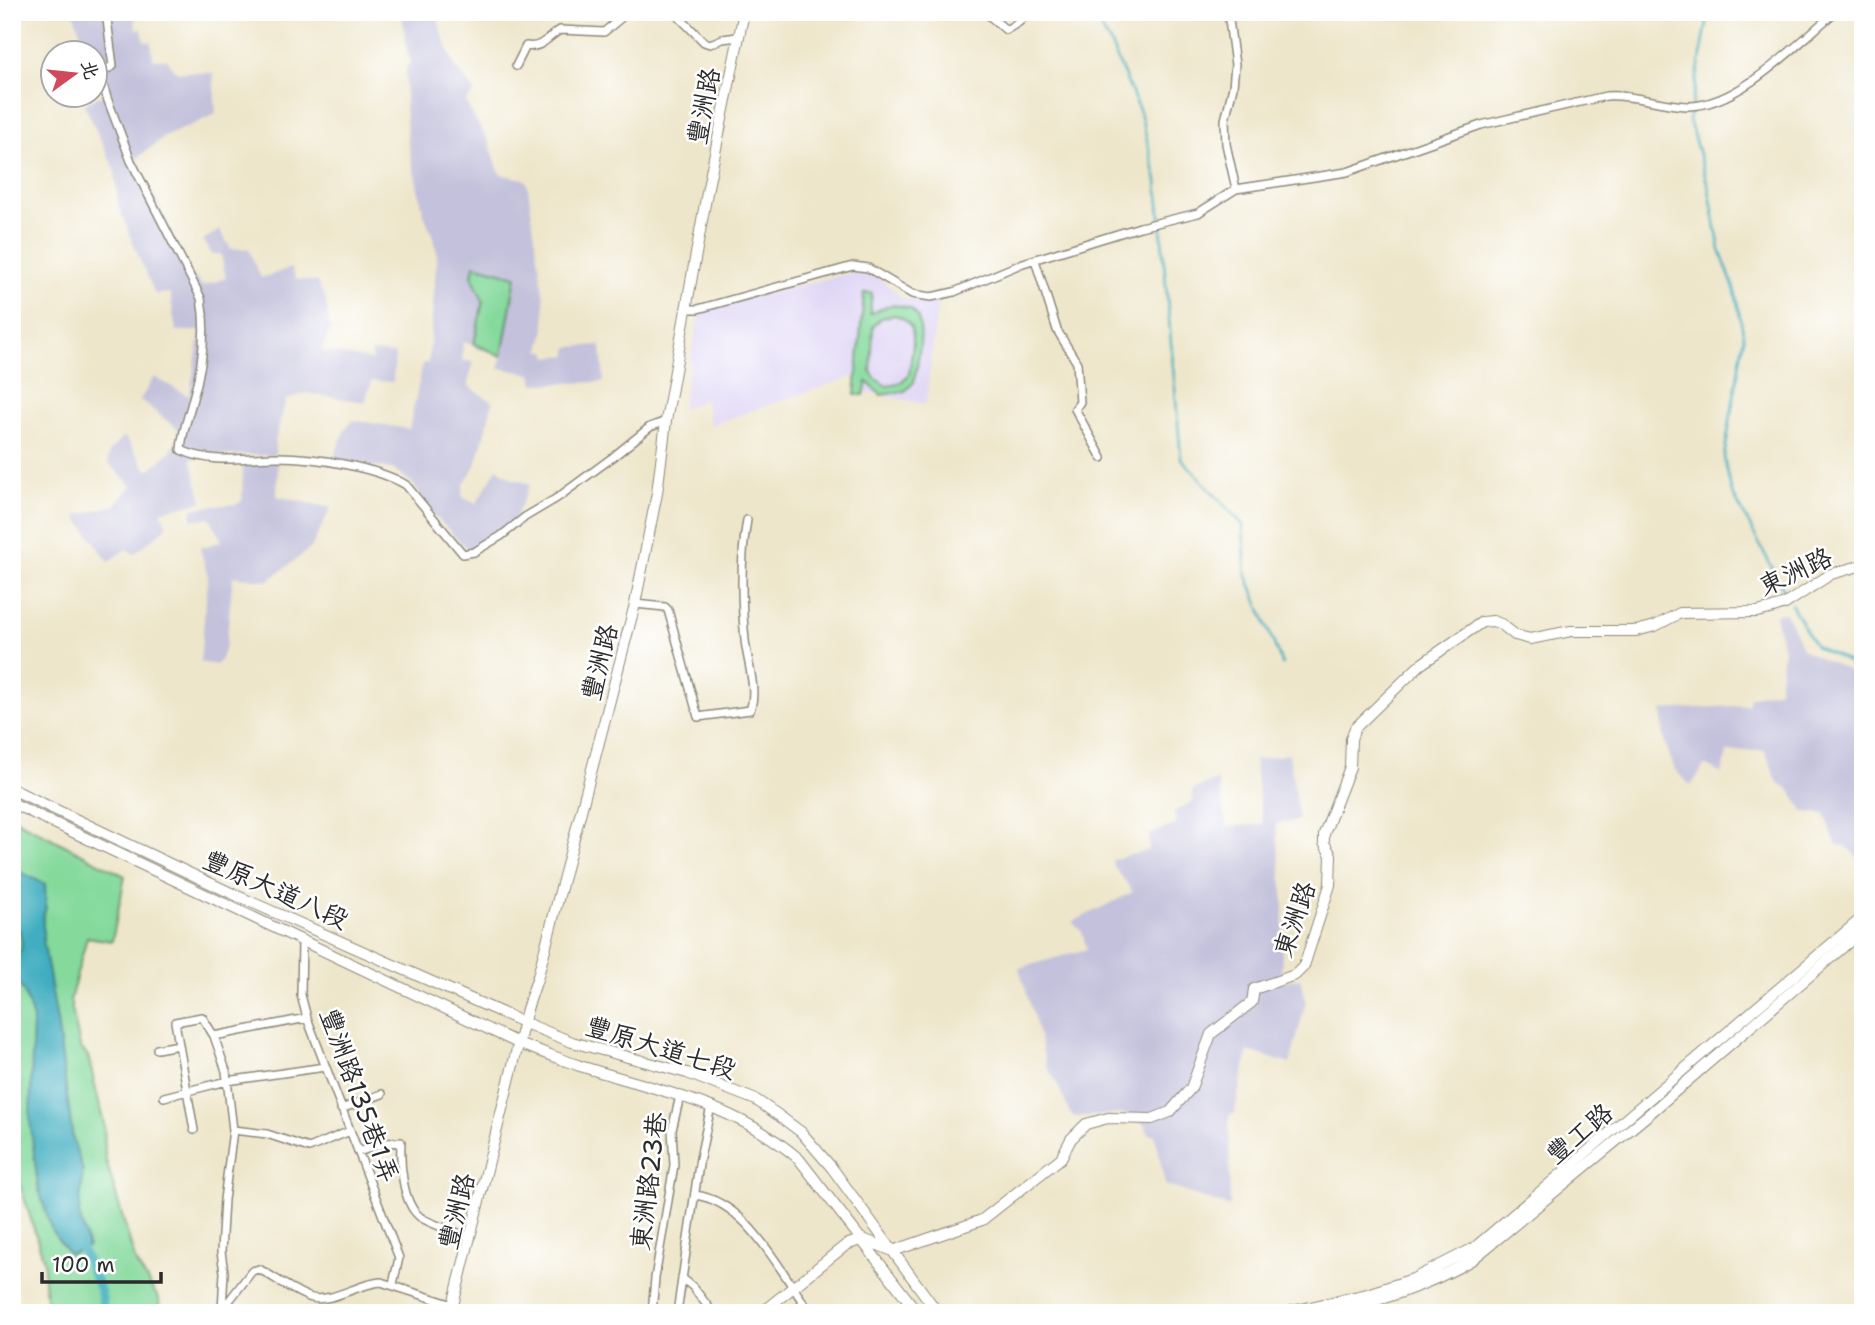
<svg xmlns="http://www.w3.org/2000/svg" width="1875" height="1325" font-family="'Shantell Sans','LXGW WenKai TC',sans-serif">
  <rect width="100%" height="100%" fill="#fff"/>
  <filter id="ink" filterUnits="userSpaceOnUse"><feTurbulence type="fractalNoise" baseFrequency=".0143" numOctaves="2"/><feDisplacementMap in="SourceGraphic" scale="14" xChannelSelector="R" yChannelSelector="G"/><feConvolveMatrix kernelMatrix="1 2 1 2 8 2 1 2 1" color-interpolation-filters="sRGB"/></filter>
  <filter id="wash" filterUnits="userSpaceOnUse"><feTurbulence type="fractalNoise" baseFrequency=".00686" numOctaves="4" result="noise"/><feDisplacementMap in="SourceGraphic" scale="28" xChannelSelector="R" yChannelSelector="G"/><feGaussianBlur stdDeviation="1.57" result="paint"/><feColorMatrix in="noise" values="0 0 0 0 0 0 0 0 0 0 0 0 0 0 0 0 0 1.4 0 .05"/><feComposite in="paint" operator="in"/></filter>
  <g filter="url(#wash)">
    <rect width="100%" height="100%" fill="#eee6ca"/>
    <path fill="#dfd5f5" d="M868,269l36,30 34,1 -12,104 -67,-13 -5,-15 -144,49 -5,-26 -24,11 19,-101z"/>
    <path fill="#c3c1db" d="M73,12h61l2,17h6l2,12 7,1 2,17h14l6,10 6,3 34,1 3,41 -52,23 -28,22 56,116 11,11 23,-8 -5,-24h-10l-8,-14 17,-10 11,19 17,-1 13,30 30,-10 5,11 21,3 9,18 4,29 -9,22 51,9v-8l23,2 -2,28 -21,-1 -7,21 -59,-9 -20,7 -11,41v14h-69l-15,4 11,43 -41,9 6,16 -33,27 -8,-5 -17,13 -33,-46 39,-11 17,-19 -24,-23 1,-11 15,-16 24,35 23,-20 6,-11 1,-11 -38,-29 14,-23 35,19 12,-65h-25l-6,-38 -15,1 -17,-39 -20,-50 -3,-34 -31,-67 19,-9 -3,-29 -5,2 -1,-16h-10l-3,-11 2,-1z
      M402,12h35l4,19 14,35 20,26 -10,10 24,40 11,32 24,5 3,3 17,116 1,30 -5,23h6l2,6 20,-2v-8l33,-2 3,37 -70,2 -2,-10 -33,-6 3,-15 -26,-4 -1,-3 -12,-4 -1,18 12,2 -6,21 3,5 22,14 -16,60 -13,22 -2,13 14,7 21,-36 14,10 19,6 -17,40 -21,15 -22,10 -5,-2 -30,-31 -23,-33 -10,-8 -10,-6 -59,-9 11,-28 8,-12 57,9 14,-66h5l1,-7 8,-103 -5,-19 -8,-19 -16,-71 -3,-36 1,-39 5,-8 -4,-9z
      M278,462l-1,34 54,12 -20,40 -43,33 -35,-5 -7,69 -5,14 -5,6 -16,-3 8,-85 -8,-29 22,-7 -12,-24 -18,3v-12l45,-4 5,-3 1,-38z
      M1786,613l17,37 60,27v186l-17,-17 -10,-1 -11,-31 -21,-2 -15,-23 -11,-6 -13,-33 -38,2 -5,22 -17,-9 -14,21 -16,-16 -11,-30 -2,-30 86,-5 2,-8 29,-7 4,-41 -8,-35z
      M1289,754l10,66 -23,4 8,78 -3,80 19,-4 6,23 -16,63 -42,-13 -14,63 -5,1 1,92 -65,-22 -10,-50 -6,-1 -5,-10 -19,-10 -51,3 -4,-4 -14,-32 -9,-13 -11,-44 -17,-56 68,-19 -5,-17 -10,-10 61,-30 -20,-27 -1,-5 37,-10v-15l28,-11 -3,-12 20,-11 -2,-11 26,-10 9,47 36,-3 -9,-64z"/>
    <path fill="#84d99b" stroke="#588263" stroke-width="2" fill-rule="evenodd" d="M474,265l42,11 -14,80 -28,-12 9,-43 -11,-25z
      M864,293h8l-2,21c13,-7 23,-12 38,-6 22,9 9,55 6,74l-9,9 -24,4 -14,-13 -3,13h-9zM894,315c29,7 17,37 15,60l-11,9 -11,2 -10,-6 -6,-8 2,-45 8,-9z
      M12,818l113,58 -13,65 -25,-4 -17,63 10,47 8,9 16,68 1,33 31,106 23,36 1,14h-112l-4,-30v-22l-32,-102z"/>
    <path fill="#41adc0" stroke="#366c76" stroke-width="2" d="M12,864l4,6 29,14 1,24 -3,8v23l14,82 16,118 10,32 -4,43 9,33 -19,7 -17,-23 -14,-44 -8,-67 3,-101 -9,-27 -11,-16 -1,-37 3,11 4,3 3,-6 -2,-16 -4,-2 -4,3z"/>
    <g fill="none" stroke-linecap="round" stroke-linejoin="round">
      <path stroke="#41adc0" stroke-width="2.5" d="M1092,12l19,33 29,67 17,69 24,277 62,67 3,48 36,91
        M1709,12l-20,108 20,69 11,61 15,41 9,46 -20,120 7,33 57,108
        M1791,604l24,42 48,23"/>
      <path stroke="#41adc0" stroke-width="9" d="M77,1239l24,53 3,21"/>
    </g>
  </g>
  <g filter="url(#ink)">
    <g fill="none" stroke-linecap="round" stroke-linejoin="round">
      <g stroke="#8c887a" stroke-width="10">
        <path id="street" d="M106,12l7,54 -10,5 -1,10 5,17 24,63 70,137c6,34 1,71 -9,104 -4,16 -10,30 -11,48 33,15 62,7 97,7 35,0 99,10 128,28l57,69 11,-2 27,-16 24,-19 32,-19 56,-41 37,-30 16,-6
          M674,12l30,30 6,2 12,-5 16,-2
          M985,12l21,18 13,-8 10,-10
          M1228,12l7,53 -2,22 -8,33 1,24 10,45
          M516,66l10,-20c16,3 21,-9 34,-16l44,2 24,-20
          M1035,260l22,70 20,33 3,39 -5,7 27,49
          M687,309h11l155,-43 15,2 44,26 19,3 23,-5 69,-29 117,-36 58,-14 38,-24 111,-17 134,-47 125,-29c27,-2 54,9 81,10 51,1 111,-63 148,-94
          M635,604l30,3 3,3 30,107 52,-7c8,-20 -3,-49 -5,-70 -4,-40 -5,-80 2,-120
          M302,941l-1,54 6,23 92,240 -6,26
          M157,1049l22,-4
          M164,1097l63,-16 98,-14
          M341,1109l41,-15
          M194,1130l-19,-108 27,-5 12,19
          M233,1130l34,4 42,14 41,-17
          M358,1152l28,-9 15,-1c-1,20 1,60 18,74 7,7 41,17 52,22
          M695,1195c54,7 85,78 116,118
          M682,1278l11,9 20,26
          M222,1310l30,-39 7,-2c15,8 38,25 53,29 19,5 48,-15 69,-16l72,23
          M222,1311l2,-39 -3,-20 3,-52 9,-70 -7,-59 -12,-35 93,-18
          M652,1313l3,-35 19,-113 -2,-35 8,-34
          M677,1313l23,-155 11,-52"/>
      </g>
      <g stroke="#8c887a" stroke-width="12">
        <path id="secondary" d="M12,789l221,105 292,129 47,19 115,31 69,27 22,15 23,17 31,36 106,145
          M12,803l508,241c20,7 40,15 60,22 79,25 154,37 219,93l119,154
          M451,1313l76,-304 11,-33 97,-372 22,-111 9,-72 42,-234 36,-175
          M761,1313l85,-68 17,-6 30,12 89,-31 79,-62 10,-19 15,-15 22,-6 44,1 18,-7 21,-24 20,-54 41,-32 2,-13 41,-14 9,-9 26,-81 1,-30 -7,-12v-9l26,-67 1,-28 4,-11 65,-63 62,-43 11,-1 8,3 14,11 15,4 41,-8h65l19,-5 25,-13 77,-1 13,-3 15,-5 46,-30 32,-9
          M1284,1313l83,-19 46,-15 61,-31 389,-331
          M1329,1313c51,-12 99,-27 144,-54l176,-145 214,-184"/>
      </g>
      <use href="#street" stroke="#fff" stroke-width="7"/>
      <use href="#secondary" stroke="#fff" stroke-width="10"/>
    </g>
  </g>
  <g text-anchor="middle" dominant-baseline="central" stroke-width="5" stroke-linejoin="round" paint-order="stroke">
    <g font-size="26" fill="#2b2b2b" stroke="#fff">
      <text transform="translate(703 106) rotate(-79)">豐洲路</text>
      <text transform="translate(1795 571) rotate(-25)">東洲路</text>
      <text transform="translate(599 662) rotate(-76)">豐洲路</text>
      <text transform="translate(276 889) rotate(24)">豐原大道八段</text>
      <text transform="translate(1294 919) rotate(-71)">東洲路</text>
      <text transform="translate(661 1047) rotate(17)">豐原大道七段</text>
      <text transform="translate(360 1095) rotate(70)">豐洲路135巷1弄</text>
      <text transform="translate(1579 1133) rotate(-40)">豐工路</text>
      <text transform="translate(648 1181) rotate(-83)">東洲路23巷</text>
      <text transform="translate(456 1211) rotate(-76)">豐洲路</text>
    </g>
  </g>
  <rect width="1875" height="1325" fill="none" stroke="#fff" stroke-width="42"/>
  <g transform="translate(74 74) rotate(75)"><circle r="33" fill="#ffffff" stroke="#aaaaaa" stroke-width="2"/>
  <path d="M0-5L12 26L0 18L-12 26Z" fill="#d1495b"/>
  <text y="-10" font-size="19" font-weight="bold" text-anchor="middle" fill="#2b2b2b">北</text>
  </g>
  <path d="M42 1272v10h119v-10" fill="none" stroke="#2b2b2b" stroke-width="3.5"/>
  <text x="52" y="1272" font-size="21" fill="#2b2b2b" stroke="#ffffff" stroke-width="5" paint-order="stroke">100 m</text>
</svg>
